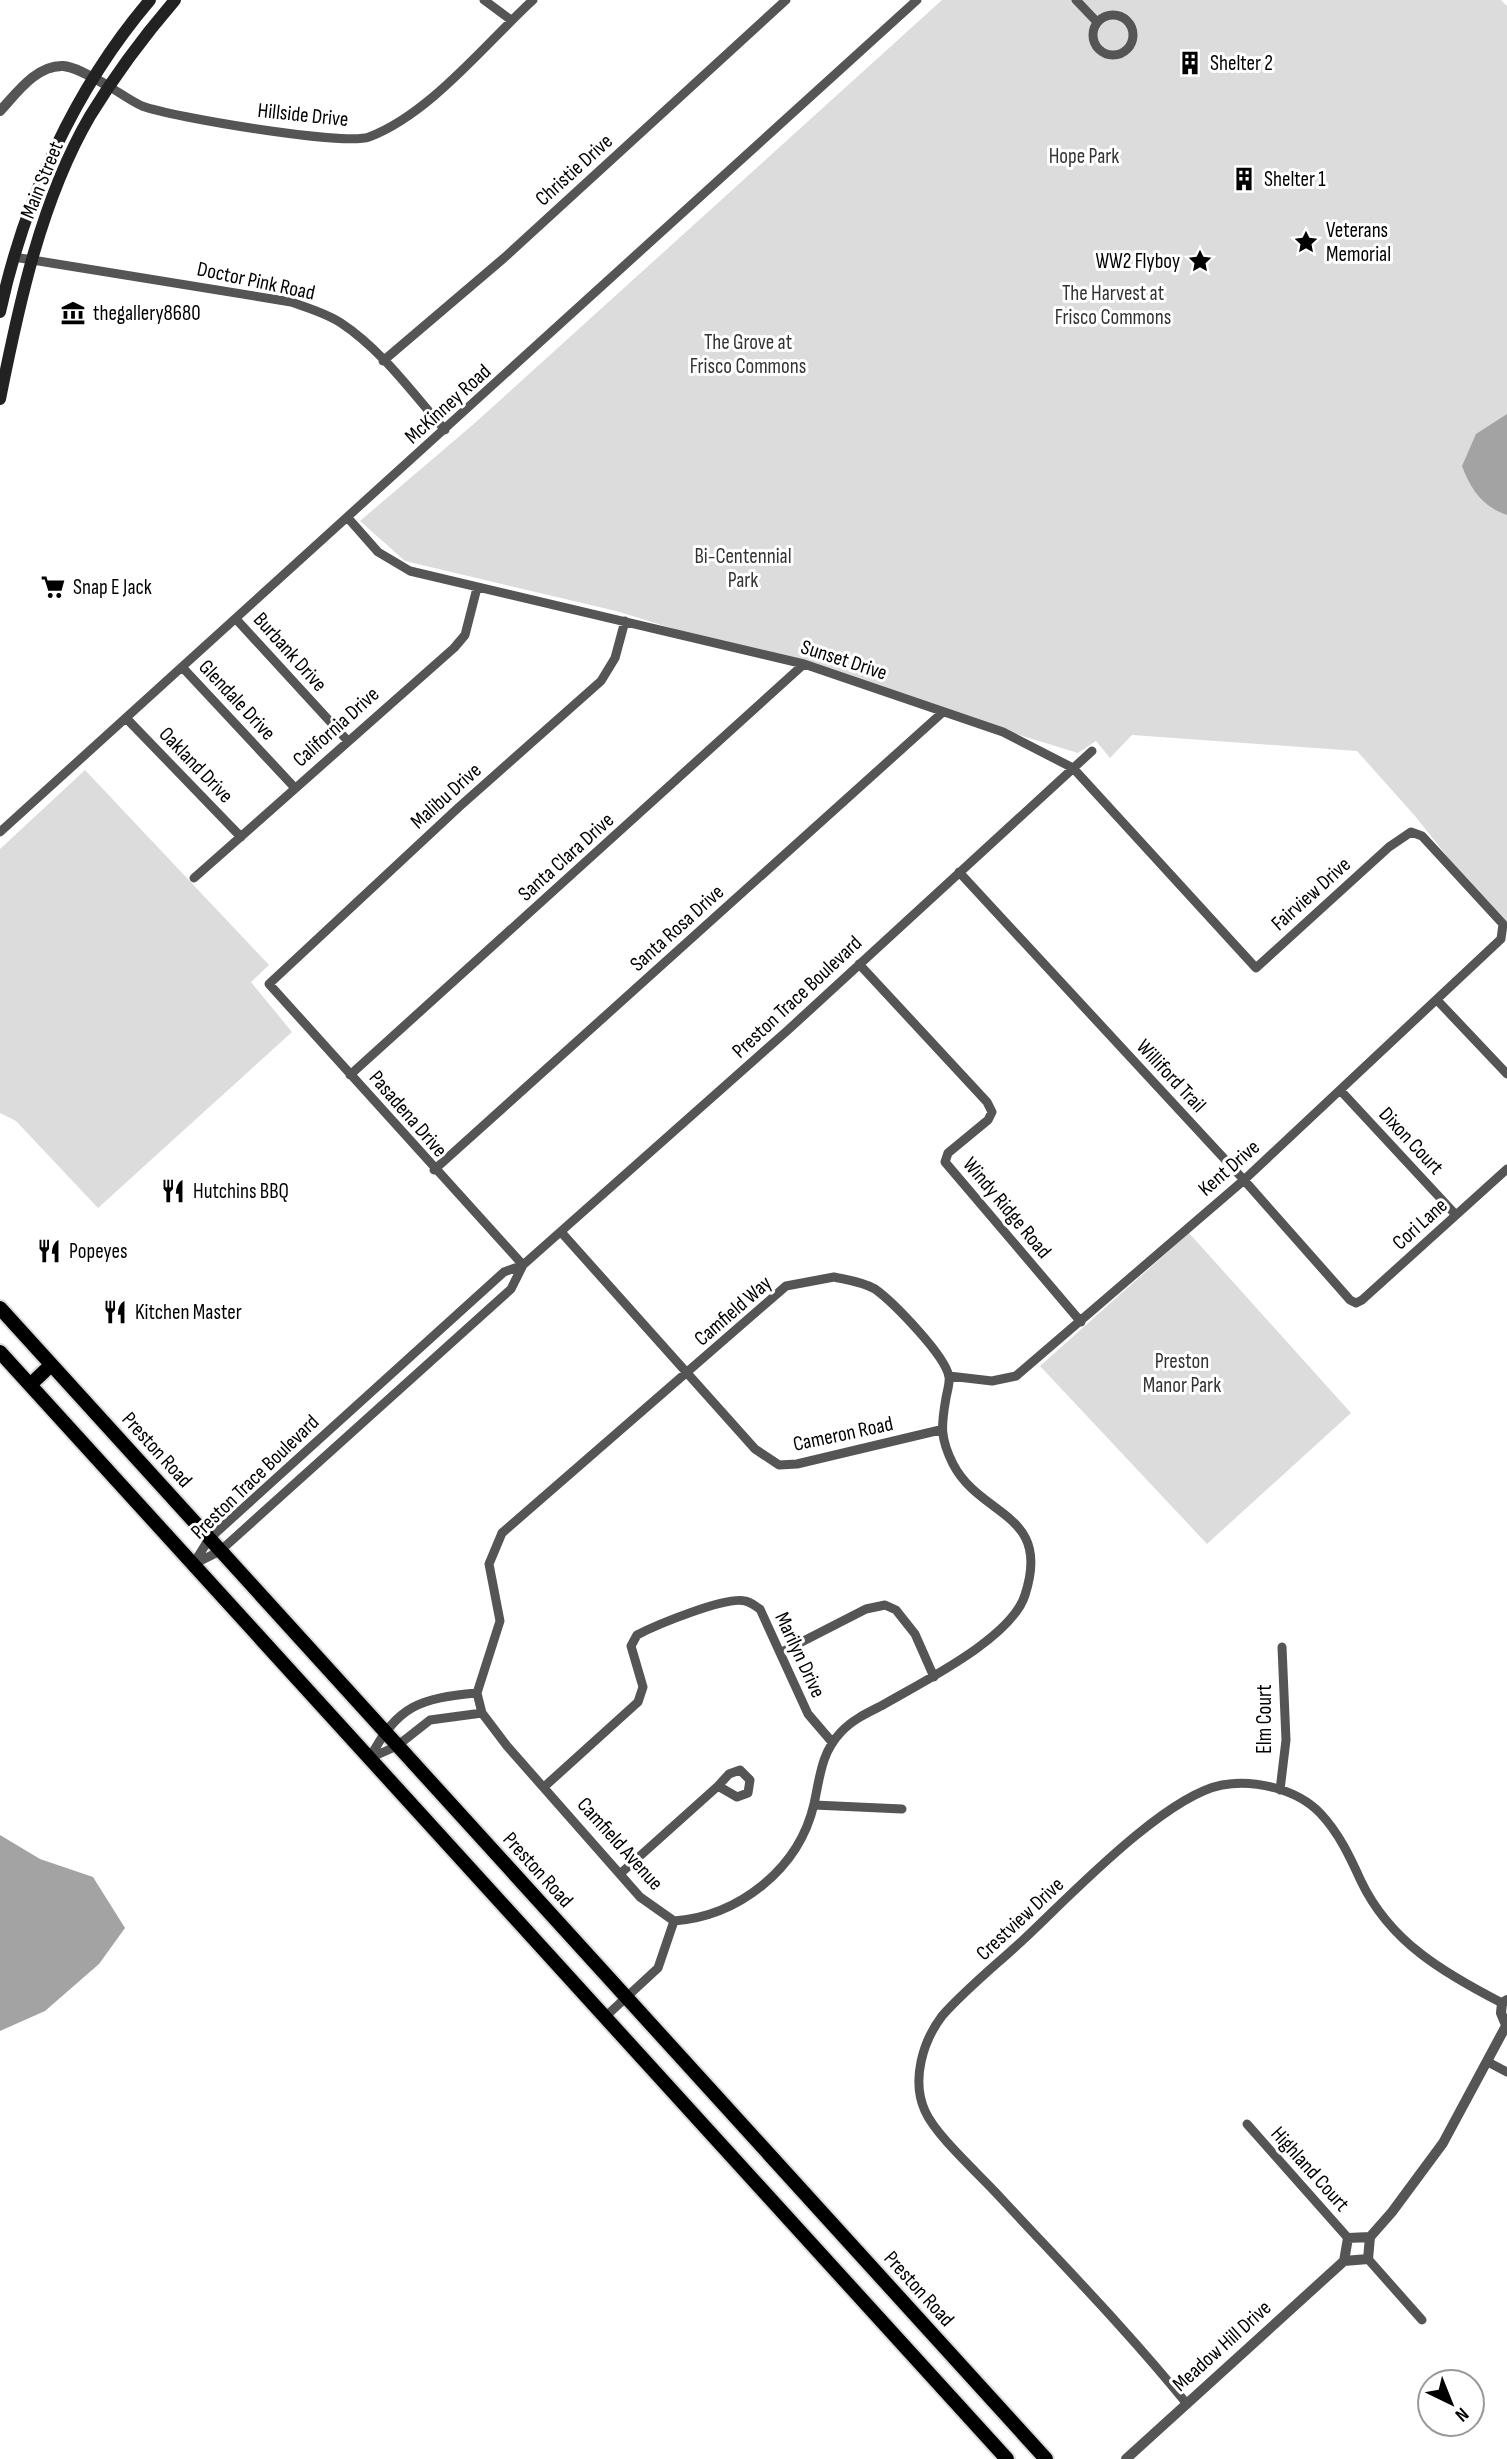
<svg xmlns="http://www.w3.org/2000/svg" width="1507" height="2459" font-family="'Sofia Sans Condensed',sans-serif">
  <rect width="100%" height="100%" fill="#fff"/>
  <path fill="#dcdcdc" d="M942,0h559l6,6v926l-92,-116 -58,-65 -225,-16 -22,23 -14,-17 -18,12 -462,-142 -211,-50 -45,-40 116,-99z
    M85,770l184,195 -18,17 41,50 -194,176 -82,-87 -16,-8v-264z
    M1189,1233l162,180 -144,131 -167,-178z"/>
  <path fill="#a3a3a3" d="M1507,414v101c-24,-8 -36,-25 -45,-49l14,-32z
    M0,1835l40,24 53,18 32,51 -26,36 -54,47 -45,20z"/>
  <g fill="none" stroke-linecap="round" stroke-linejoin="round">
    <g stroke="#dbdbdb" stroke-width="18">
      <path id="primary" d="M0,1308l1046,1151
        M0,1352l1007,1107
        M30,1385l21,-20"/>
    </g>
    <path stroke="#555" stroke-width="9" d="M484,0l27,20
      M1076,0l21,22
      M1093 35a20 20 0 1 1 40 0a20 20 0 1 1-40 0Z
      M110,87c10,6 21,14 32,19 29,11 202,40 227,31 61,-23 117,-94 164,-137
      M14,257l277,45c17,6 35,11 50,21 41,27 72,71 104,107
      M383,361l121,-103 282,-258
      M348,518l30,34 32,19 394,93 199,68 70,36 183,200 133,-121 22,-15 11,4 81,88 -2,15 -257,241 -228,196 -24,5 -43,-5
      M236,619l111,121
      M183,668l112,120
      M126,718l115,119
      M0,832l917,-832
      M959,872l285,308 106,120 6,3 6,-3 145,-131
      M194,878l260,-230 11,-13 12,-47
      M859,964l128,138 5,10 -4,8 -40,33 -3,9 136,160
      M1437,1000l70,74
      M350,1075l454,-411
      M1340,1090l116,125
      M434,1170l509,-458
      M561,1232l194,217 24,16 18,-1 143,-34
      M523,1265l-254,-281 190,-177 142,-126 14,-23 10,-37
      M834,1277c14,3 29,5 41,12 18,13 71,67 74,88 1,6 -2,15 -3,21 -5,28 -6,40 7,66 28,54 99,48 72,131 -14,44 -105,88 -144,111 -14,7 -29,14 -40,26 -20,21 -21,45 -27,72 -15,65 -75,112 -140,117l-34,-24 -133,-151 -25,-33 -5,-20 23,-72 -11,-57 13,-31 284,-247z
      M194,1563l15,-24 295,-267 19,-7
      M194,1564l26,-13 291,-262 12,-24 265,-235 304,-279
      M780,1653l86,-44 19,-4 11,5 19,24 19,43
      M370,1758c27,-53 51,-60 107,-65
      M370,1758l27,-12 33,-26 52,-7
      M740,1770l10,10 -2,13 -11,4 -19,-11 11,-12z
      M544,1787l94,-85 5,-15 -12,-41 6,-11c19,-10 89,-39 108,-34 6,1 10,5 15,8l48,105 24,28
      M1280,1790l6,-50 -4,-93
      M814,1805l88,4
      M621,1873l97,-87
      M605,2017l53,-49 16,-47
      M1488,2062l19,10
      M1247,2124l101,114
      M1368,2259l54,61
      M1187,2404c-59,-73 -125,-140 -189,-209 -19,-21 -62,-59 -73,-84 -14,-31 -2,-70 17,-95 24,-27 54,-51 81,-76 45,-42 141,-144 199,-155 32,-6 75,4 98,28 19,20 30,44 41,68 29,61 83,92 141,122"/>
    <path stroke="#555" stroke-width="10" d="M0,111c16,-17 36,-46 63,-45 14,1 34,14 47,21
      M1506,2025l-5,-12 1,-10 5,-3
      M1370,2237l22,-25 51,-69 64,-119
      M1126,2459l218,-198 24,-2 2,-22 -22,1 -4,23"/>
    <path stroke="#222" stroke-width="12" d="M0,312c24,-112 75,-224 150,-312
      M0,399c19,-95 41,-199 90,-283 25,-41 54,-80 85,-116"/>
    <use href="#primary" stroke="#000" stroke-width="14"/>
  </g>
  <defs>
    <g id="building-bare" transform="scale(1.89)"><path d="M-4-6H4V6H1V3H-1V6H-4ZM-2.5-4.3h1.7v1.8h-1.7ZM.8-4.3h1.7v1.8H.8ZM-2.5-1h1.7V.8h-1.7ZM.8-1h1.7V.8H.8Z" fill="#000" stroke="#fff" stroke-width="2.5" paint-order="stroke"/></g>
    <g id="sight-bare" transform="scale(1.89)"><path d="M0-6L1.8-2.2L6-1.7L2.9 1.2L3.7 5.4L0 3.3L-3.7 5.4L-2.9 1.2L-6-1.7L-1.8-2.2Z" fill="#000" stroke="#fff" stroke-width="2.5" paint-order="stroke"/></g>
    <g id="museum-bare" transform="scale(1.89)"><path d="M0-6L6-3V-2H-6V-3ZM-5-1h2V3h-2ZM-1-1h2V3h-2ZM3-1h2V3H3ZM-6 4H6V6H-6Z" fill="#000" stroke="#fff" stroke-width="2.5" paint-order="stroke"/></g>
    <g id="supermarket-bare" transform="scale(1.89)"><path d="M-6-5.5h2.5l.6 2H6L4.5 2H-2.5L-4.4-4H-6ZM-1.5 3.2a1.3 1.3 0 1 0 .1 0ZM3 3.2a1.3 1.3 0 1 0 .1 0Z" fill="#000" stroke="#fff" stroke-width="2.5" paint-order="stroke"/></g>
    <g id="restaurant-bare" transform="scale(1.89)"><path d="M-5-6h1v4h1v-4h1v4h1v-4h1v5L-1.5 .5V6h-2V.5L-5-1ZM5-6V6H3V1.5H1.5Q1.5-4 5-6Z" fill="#000" stroke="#fff" stroke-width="2.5" paint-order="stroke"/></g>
  </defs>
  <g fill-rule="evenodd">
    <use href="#building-bare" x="1190" y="63"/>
    <use href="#building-bare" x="1244" y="179"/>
    <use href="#sight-bare" x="1306" y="242"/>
    <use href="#sight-bare" x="1200" y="261"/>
    <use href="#museum-bare" x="73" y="313"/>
    <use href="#supermarket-bare" x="53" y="587"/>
    <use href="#restaurant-bare" x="173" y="1191"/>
    <use href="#restaurant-bare" x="49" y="1251"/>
    <use href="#restaurant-bare" x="115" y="1312"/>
  </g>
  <g text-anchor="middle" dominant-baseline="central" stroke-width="6" stroke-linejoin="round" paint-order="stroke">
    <g font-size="21" fill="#000" stroke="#fff" text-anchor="start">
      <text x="1210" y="63">Shelter 2</text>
      <text x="1264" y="179">Shelter 1</text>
      <text x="1326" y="230">Veterans<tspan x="1326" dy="24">Memorial</tspan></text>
      <text x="1180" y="261" text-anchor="end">WW2 Flyboy</text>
      <text x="93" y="313">thegallery8680</text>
      <text x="73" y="587">Snap E Jack</text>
      <text x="193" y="1191">Hutchins BBQ</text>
      <text x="69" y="1251">Popeyes</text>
      <text x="135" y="1312">Kitchen Master</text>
    </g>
    <g font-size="21" fill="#000" stroke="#fff">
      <text transform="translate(303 115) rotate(6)">Hillside Drive</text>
      <text transform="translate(574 170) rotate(-42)">Christie Drive</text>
      <text transform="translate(42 180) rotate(-68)">Main Street</text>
      <text transform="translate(256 281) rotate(12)">Doctor Pink Road</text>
      <text transform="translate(448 404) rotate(-42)">McKinney Road</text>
      <text transform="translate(290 652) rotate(48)">Burbank Drive</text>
      <text transform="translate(844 660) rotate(18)">Sunset Drive</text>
      <text transform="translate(237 700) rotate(47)">Glendale Drive</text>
      <text transform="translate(336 727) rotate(-42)">California Drive</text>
      <text transform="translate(196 765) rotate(46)">Oakland Drive</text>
      <text transform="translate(446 796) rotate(-42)">Malibu Drive</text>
      <text transform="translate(566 857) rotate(-42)">Santa Clara Drive</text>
      <text transform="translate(1311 894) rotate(-42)">Fairview Drive</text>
      <text transform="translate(677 928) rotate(-42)">Santa Rosa Drive</text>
      <text transform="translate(797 997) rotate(-43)">Preston Trace Boulevard</text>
      <text transform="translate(1171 1076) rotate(47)">Williford Trail</text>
      <text transform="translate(408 1114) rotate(49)">Pasadena Drive</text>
      <text transform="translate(1411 1141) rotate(47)">Dixon Court</text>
      <text transform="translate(1229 1168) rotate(-41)">Kent Drive</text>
      <text transform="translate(1007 1208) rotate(50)">Windy Ridge Road</text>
      <text transform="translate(1420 1224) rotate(-42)">Cori Lane</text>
      <text transform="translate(733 1311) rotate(-41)">Camfield Way</text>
      <text transform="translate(843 1434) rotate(-12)">Cameron Road</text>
      <text transform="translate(157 1450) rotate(48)">Preston Road</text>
      <text transform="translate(255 1477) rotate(-44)">Preston Trace Boulevard</text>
      <text transform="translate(800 1655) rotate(65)">Marilyn Drive</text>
      <text transform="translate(1264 1719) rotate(-90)">Elm Court</text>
      <text transform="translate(620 1844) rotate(48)">Camfield Avenue</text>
      <text transform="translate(538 1870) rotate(48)">Preston Road</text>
      <text transform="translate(1020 1919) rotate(-43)">Crestview Drive</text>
      <text transform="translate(1310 2169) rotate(48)">Highland Court</text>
      <text transform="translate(919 2289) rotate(48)">Preston Road</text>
      <text transform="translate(1222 2346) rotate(-42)">Meadow Hill Drive</text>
    </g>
    <g font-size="21" fill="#333" stroke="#fff">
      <text x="1084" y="156">Hope Park</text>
      <text x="1113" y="293">The Harvest at<tspan x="1113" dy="24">Frisco Commons</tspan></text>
      <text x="748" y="342">The Grove at<tspan x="748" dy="24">Frisco Commons</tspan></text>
      <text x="743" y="556">Bi-Centennial<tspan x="743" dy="24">Park</tspan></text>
      <text x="1182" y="1361">Preston<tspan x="1182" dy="24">Manor Park</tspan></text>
    </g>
  </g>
  <g transform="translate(1451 2403) rotate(137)"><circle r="33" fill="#ffffff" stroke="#999999" stroke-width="2"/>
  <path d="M0-5L12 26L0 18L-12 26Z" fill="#000000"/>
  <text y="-10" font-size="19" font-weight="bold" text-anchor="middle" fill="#000000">N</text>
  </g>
</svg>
